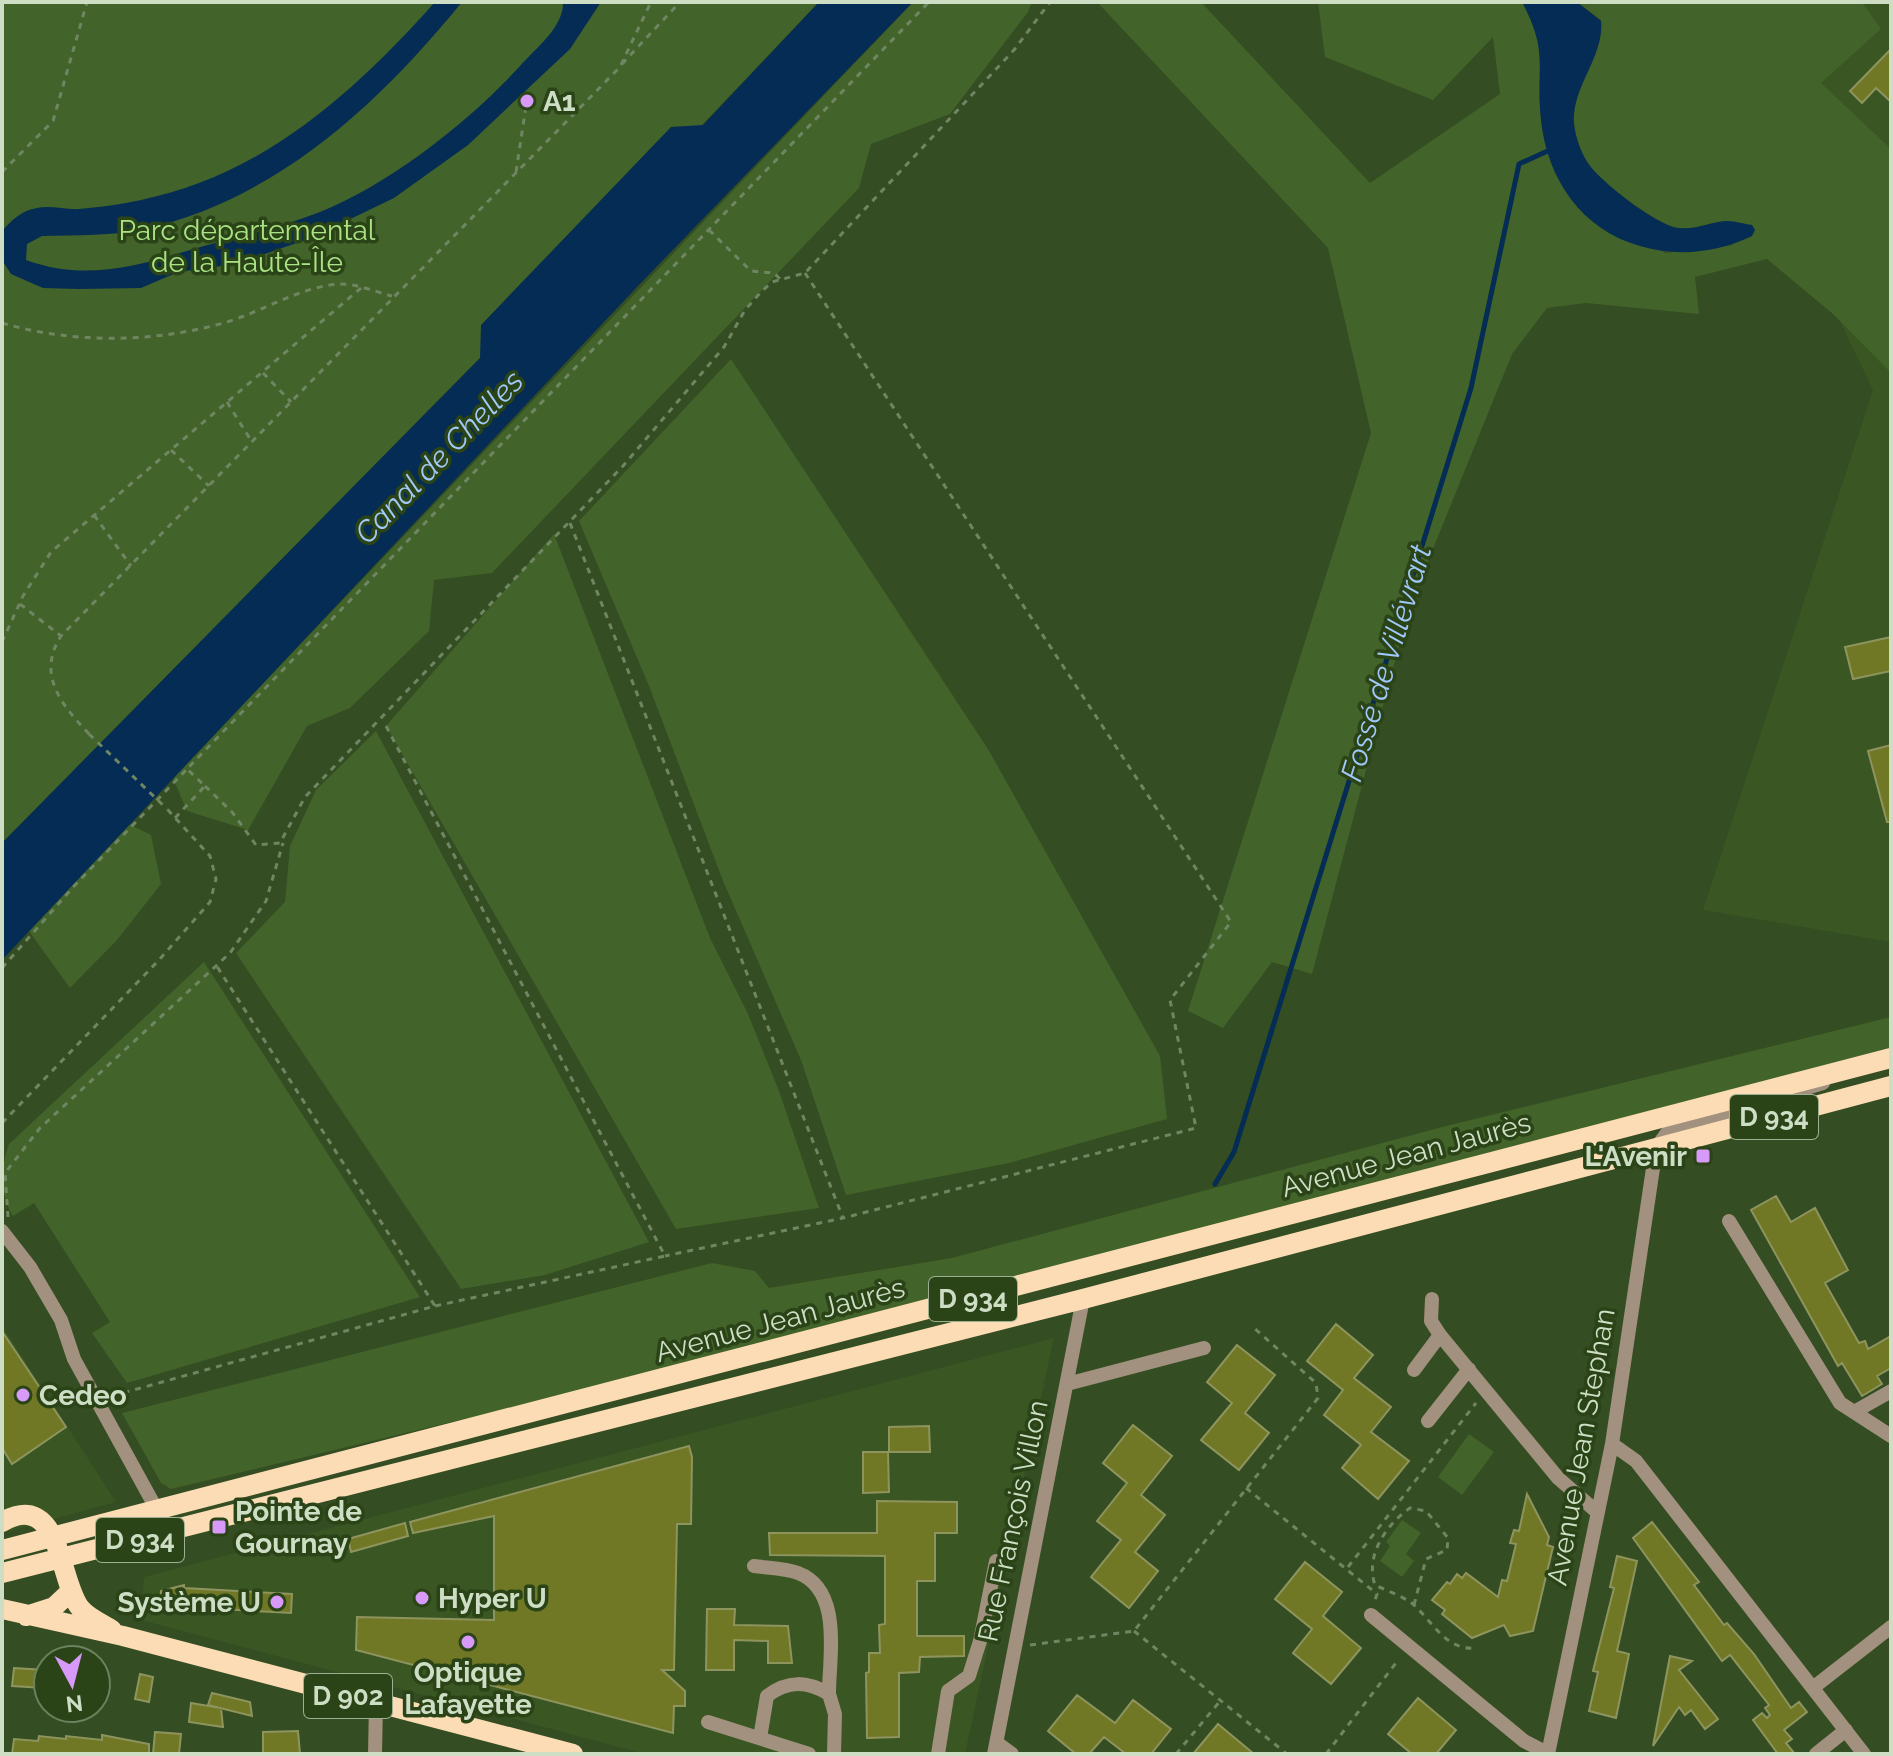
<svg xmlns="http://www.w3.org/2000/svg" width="1893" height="1756" font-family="Raleway,sans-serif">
  <rect width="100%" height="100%" fill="#344d22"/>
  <path fill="#395623" d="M1687,2h204v940l-188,-32 170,-520z
    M2,1325l114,177 -114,31z
    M1054,1338l-89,416h-320l-504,-134 3,-43z"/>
  <path fill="#426329" d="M2,2h817l-339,356 -478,485z
    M913,2h119l-4,10 -78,102 -79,30 -12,44 -367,385 -58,7 -5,51 -79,77 -43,18 -59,104 -61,-19 -14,-33z
    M1097,2h104l169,181 130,-89 -7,-57 -60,63 -108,-43 -7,-55h204l14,27 6,32 -1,61 12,44 112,87 68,-8 -7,-24c-15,4 -34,11 -49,7 -22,-5 -78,-47 -90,-66 -7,-12 -14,-32 -13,-47 2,-34 30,-61 27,-95l-24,-18h285l19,27 -60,54 70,66v224l-58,-59 -66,-55 -72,18 4,37 -113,-11 -39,5 -35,46 -103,254 -97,366 -40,-12 -49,66 -35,-17 183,-578 -43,-185z
    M731,359l257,390 172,307 7,63 -158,44 -163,32 -45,-135 -78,-179 -74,-195 -70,-165z
    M554,534l156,404 38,76 31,77 40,117 -143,21 -290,-503z
    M376,731l273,511 -104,33 -84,14 -225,-336 49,-51 5,-56 26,-56z
    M125,822l26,13 10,49 -44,56 -47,48 -44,-61z
    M204,962l216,335 -293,86 -35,-50 18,-11 -76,-119 -21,13c-13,-20 -13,-48 -4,-72z
    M1891,1017v34l-1189,311 -531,127 -10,-6 -39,-70 590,-150 43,8 14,17 183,-30 494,-132z
    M1469,1434l25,18 -32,43 -24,-18z
    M1402,1520l19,13 -15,21 8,7 -12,16 -22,-16 10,-15 -4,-4z"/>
  <path fill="#052c54" d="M435,2h27c-83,102 -184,196 -316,227 -33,7 -70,6 -104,7l-15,8 -1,16c63,23 117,4 178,-14 39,-11 78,-19 116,-34 70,-28 150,-91 200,-146 16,-18 44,-39 43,-64h38l-31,47 -102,96 -74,53 -83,40 -75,26 -58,8 -37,16 -62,1 -36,-1 -32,-14 -9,-14v-29c9,-10 20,-21 35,-23 13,-3 29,2 42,1 39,-3 84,-12 120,-26 94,-35 171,-108 236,-181z
    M819,2h94l-276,285 -635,673v-117l478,-485 1,-33 190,-198 32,-2z
    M1522,2h55l24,19c3,33 -24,60 -27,93 -2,15 6,39 16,52 14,18 67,60 89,62 17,2 33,-7 49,-7 7,0 16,3 24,4l3,5 -3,6c-35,17 -74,21 -112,10 -58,-16 -93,-67 -99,-126 -6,-53 9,-65 -19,-118z"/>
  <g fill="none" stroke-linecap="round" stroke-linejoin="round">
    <path stroke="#052c54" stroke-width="5" d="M1215,1184l19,-32 237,-764 48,-224 33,-15"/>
  </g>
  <path fill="#717825" stroke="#8e945e" stroke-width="2" d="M1891,49v53l-15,-14 -14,15 -12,-12z
    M1891,637v34l-38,8 -8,-32z
    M1891,745v77h-4l-19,-71z
    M1776,1196l15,26 24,-14 33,62 -23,13 34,60 6,-2 3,8 23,-13v32l-14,8 5,8 -20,12 -20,-33 -4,3 -87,-156z
    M1336,1324l37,31 -19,23 37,29 -20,25 38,29 -31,38 -36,-31 19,-23 -37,-30 19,-25 -36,-29z
    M2,1331l64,96 -54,37 -10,-16z
    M1237,1345l38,30 -30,38 24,20 -30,37 -38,-30 31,-37 -25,-21z
    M1133,1425l39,31 -31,39 24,20 -30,37 23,19 -29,37 -38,-31 30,-37 -24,-19 30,-38 -24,-20z
    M929,1426l1,26h-41v-25z
    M689,1446l3,11 -1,67h-14l-3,146h-12l23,21v15h-11l-1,27 -317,-83 1,-33 137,3v-104l-81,17 -3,-11z
    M863,1452h25l1,40 -26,1z
    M1527,1494l22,43 -2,8 6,2 -20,84 -23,5 -6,-11 -32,13 -30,-24 3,-4 -13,-10 15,-18 3,2 7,-10 5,4 4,-5 32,24 4,-17 5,1 9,-37 -6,-1 4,-13 5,1z
    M877,1501l80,1v31h-22v48h-18v55h47v20l-44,1 -1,15 -20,1v64l-32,1 -1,-65 3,-1v-19h11l-1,-28 6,-1v-68l-115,-1 -1,-22h108z
    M1652,1522l47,60 -5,3 30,40 3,-2 27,31 37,54 8,-6 8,10 -23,18 8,9 -6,4 9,11h-17l-25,-34 9,-7 5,5 3,-3 -5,-7 4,-3 -39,-50 -8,6 -89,-123z
    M405,1523l3,13 -57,16 -3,-13z
    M1617,1556l20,5 -20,90 12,3 -13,64 -27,-7 9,-39 -5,-1 21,-83 -4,-1z
    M1305,1562l37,30 -19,24 38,32 -30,36 -38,-31 19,-24 -37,-30z
    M184,1585v3l108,6 -1,19 -107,-6v5l-24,-5 1,-16z
    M707,1609h28l-1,16 54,1 4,37h-24v-22l-34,-1v30h-28z
    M1670,1656l22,5 -13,9 39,49 -13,10 -14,-19 -6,5 -6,-8 -26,39z
    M14,1668l31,2 -2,18 -31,-2z
    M140,1674l13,3 -4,25 -14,-3z
    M212,1693l38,9 2,14 -44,-11z
    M1077,1695l38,28 18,-23 38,29 -20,25h-25l-22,-17 -15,17h-13l-28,-23z
    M1418,1698l38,32 -20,24h-24l-24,-20z
    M191,1703l30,5 2,19 -34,-5z
    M1218,1724l36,30h-61z
    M298,1731l2,23h-37v-22z
    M155,1732l26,2 -2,20h-26z
    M102,1735l47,9v10h-137l2,-15 24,2 1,-5 27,3v-3l36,4z"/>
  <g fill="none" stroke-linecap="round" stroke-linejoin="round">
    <path stroke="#708662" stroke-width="3" stroke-dasharray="6 6" stroke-linecap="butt" d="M622,64l58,-62
      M2,172l51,-51 34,-119
      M516,172l10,-66
      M709,230l42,41 23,2 6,6
      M805,273l426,649 -61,78 26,128 -353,90
      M2,323c72,21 153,20 225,-1 36,-11 74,-35 111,-38 17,-1 38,8 54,12
      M263,373l28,29
      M227,402l25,40
      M171,450l38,36
      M94,515l37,51
      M570,523l273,695 -178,38
      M20,604l41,32
      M2,642l21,-46 28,-44 310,-264
      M386,726l279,530 -230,50
      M89,734c-27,-29 -53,-59 -28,-98l559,-569 31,-65
      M205,786l27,26 24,33 24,-2 25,-46 318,-331 101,-119 21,-37 17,-19 10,-9 33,-9 209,-223 36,-48
      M175,818l30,-32 -18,-17 742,-767
      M2,968l73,-83 112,-116
      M2,1123l156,-162 52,-59 6,-23 -6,-23 -43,-47
      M8,1217l-3,-44 35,-45 190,-175 36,-52 17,-58
      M112,1396l323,-90 -219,-341
      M1246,1488l131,106 -2,6
      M1348,1567l128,-164
      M1414,1605l12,-46 21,-9 1,-12 -22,-27 -16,-3c-24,17 -45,47 -35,77 12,6 31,12 40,21 18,17 32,45 61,42
      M1134,1631l153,123
      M1030,1645l104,-14 184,-233 -2,-15 -62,-55
      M1176,1754l45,-54
      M1326,1754l73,-95"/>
    <path stroke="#a1917e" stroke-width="14" d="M1729,1221l111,182 51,33
      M2,1231l28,36 31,53 13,39 83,151
      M1432,1299l-1,22 9,14 118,143 39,34
      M1414,1370l26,-35
      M1067,1384l137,-36
      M1854,1412l37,-21
      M1428,1421l41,-52
      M1612,1444l24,17 228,293
      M754,1566c14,2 31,2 44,7 45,17 31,84 31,121
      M1371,1615l153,126 25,13
      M1814,1687l77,-60
      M708,1722l101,32
      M760,1738l7,-42c21,-16 40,-15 62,-2l6,20 -1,40
      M997,1743l15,11
      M375,1754l1,-51
      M938,1754l10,-63 21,-15 11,-35 16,-80
      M994,1754l89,-455
      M1548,1754l64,-310 44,-296 13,-18 154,-47
      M1816,1754l30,-24"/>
    <path stroke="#fcdcb4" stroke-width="20" d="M2,1522c60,-34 57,63 79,87 7,9 22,15 31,21
      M2,1550l1889,-492
      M2,1573l1081,-274 808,-213
      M2,1609l121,27 450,118
      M26,1616l28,-9 16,-15"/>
    <path stroke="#708662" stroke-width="3" stroke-dasharray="6 6" stroke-linecap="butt" d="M89,734l78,75"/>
  </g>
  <g fill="#d89af8" stroke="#2a4317" stroke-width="3">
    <circle cx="527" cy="101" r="8"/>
    <rect x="1695" y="1148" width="16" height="16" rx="4"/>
    <circle cx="23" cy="1395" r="8"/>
    <rect x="211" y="1519" width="16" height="16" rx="4"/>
    <circle cx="422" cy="1598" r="8"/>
    <circle cx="277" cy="1602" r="8"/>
    <circle cx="468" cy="1642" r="8"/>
  </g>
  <g text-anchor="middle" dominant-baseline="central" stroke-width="7" stroke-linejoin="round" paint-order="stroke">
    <g fill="#2a4317" stroke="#9db091" stroke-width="2">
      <rect x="1730" y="1095" width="88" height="44" rx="6"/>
      <rect x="929" y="1277" width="88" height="44" rx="6"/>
      <rect x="96" y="1518" width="88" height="44" rx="6"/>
      <rect x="304" y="1674" width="88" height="44" rx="6"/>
    </g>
    <g font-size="26" font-weight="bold" fill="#cedec5">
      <text x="1774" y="1117">D 934</text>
      <text x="973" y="1299">D 934</text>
      <text x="140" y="1540">D 934</text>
      <text x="348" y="1696">D 902</text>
    </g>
    <g font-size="28" font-weight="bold" fill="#cedec5" stroke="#2a4317" text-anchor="start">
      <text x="543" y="101">A1</text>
      <text x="1687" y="1156" text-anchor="end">L'Avenir</text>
      <text x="39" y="1395">Cedeo</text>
      <text x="235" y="1511">Pointe de<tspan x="235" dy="32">Gournay</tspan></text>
      <text x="438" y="1598">Hyper U</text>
      <text x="261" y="1602" text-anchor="end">Système U</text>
      <text x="468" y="1672" text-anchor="middle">Optique<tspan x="468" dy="32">Lafayette</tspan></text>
    </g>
    <g font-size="28" fill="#aae284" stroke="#2a4317">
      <text x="247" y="230">Parc départemental<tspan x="247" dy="32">de la Haute-Île</tspan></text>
    </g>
    <g font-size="28" fill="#cedec5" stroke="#2a4317">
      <text transform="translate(1406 1155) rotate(-15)">Avenue Jean Jaurès</text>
      <text transform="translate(780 1320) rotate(-15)">Avenue Jean Jaurès</text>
      <text transform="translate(1581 1447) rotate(-80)">Avenue Jean Stephan</text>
      <text transform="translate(1013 1521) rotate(-78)">Rue François Villon</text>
    </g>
    <g font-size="30" font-style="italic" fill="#a0c8f8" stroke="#2a4317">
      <text transform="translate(439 457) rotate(-46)">Canal de Chelles</text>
      <text transform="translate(1386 663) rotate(-73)">Fossé de Villévrart</text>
    </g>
  </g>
  <rect width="1893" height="1756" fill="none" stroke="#cedec5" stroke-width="8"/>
  <g transform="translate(72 1684) rotate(173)"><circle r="38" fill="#2a4317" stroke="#6c815d" stroke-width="2"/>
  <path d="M0-6L14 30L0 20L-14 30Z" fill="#d89af8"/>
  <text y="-12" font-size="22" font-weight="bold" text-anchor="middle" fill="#cedec5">N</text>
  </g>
</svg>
